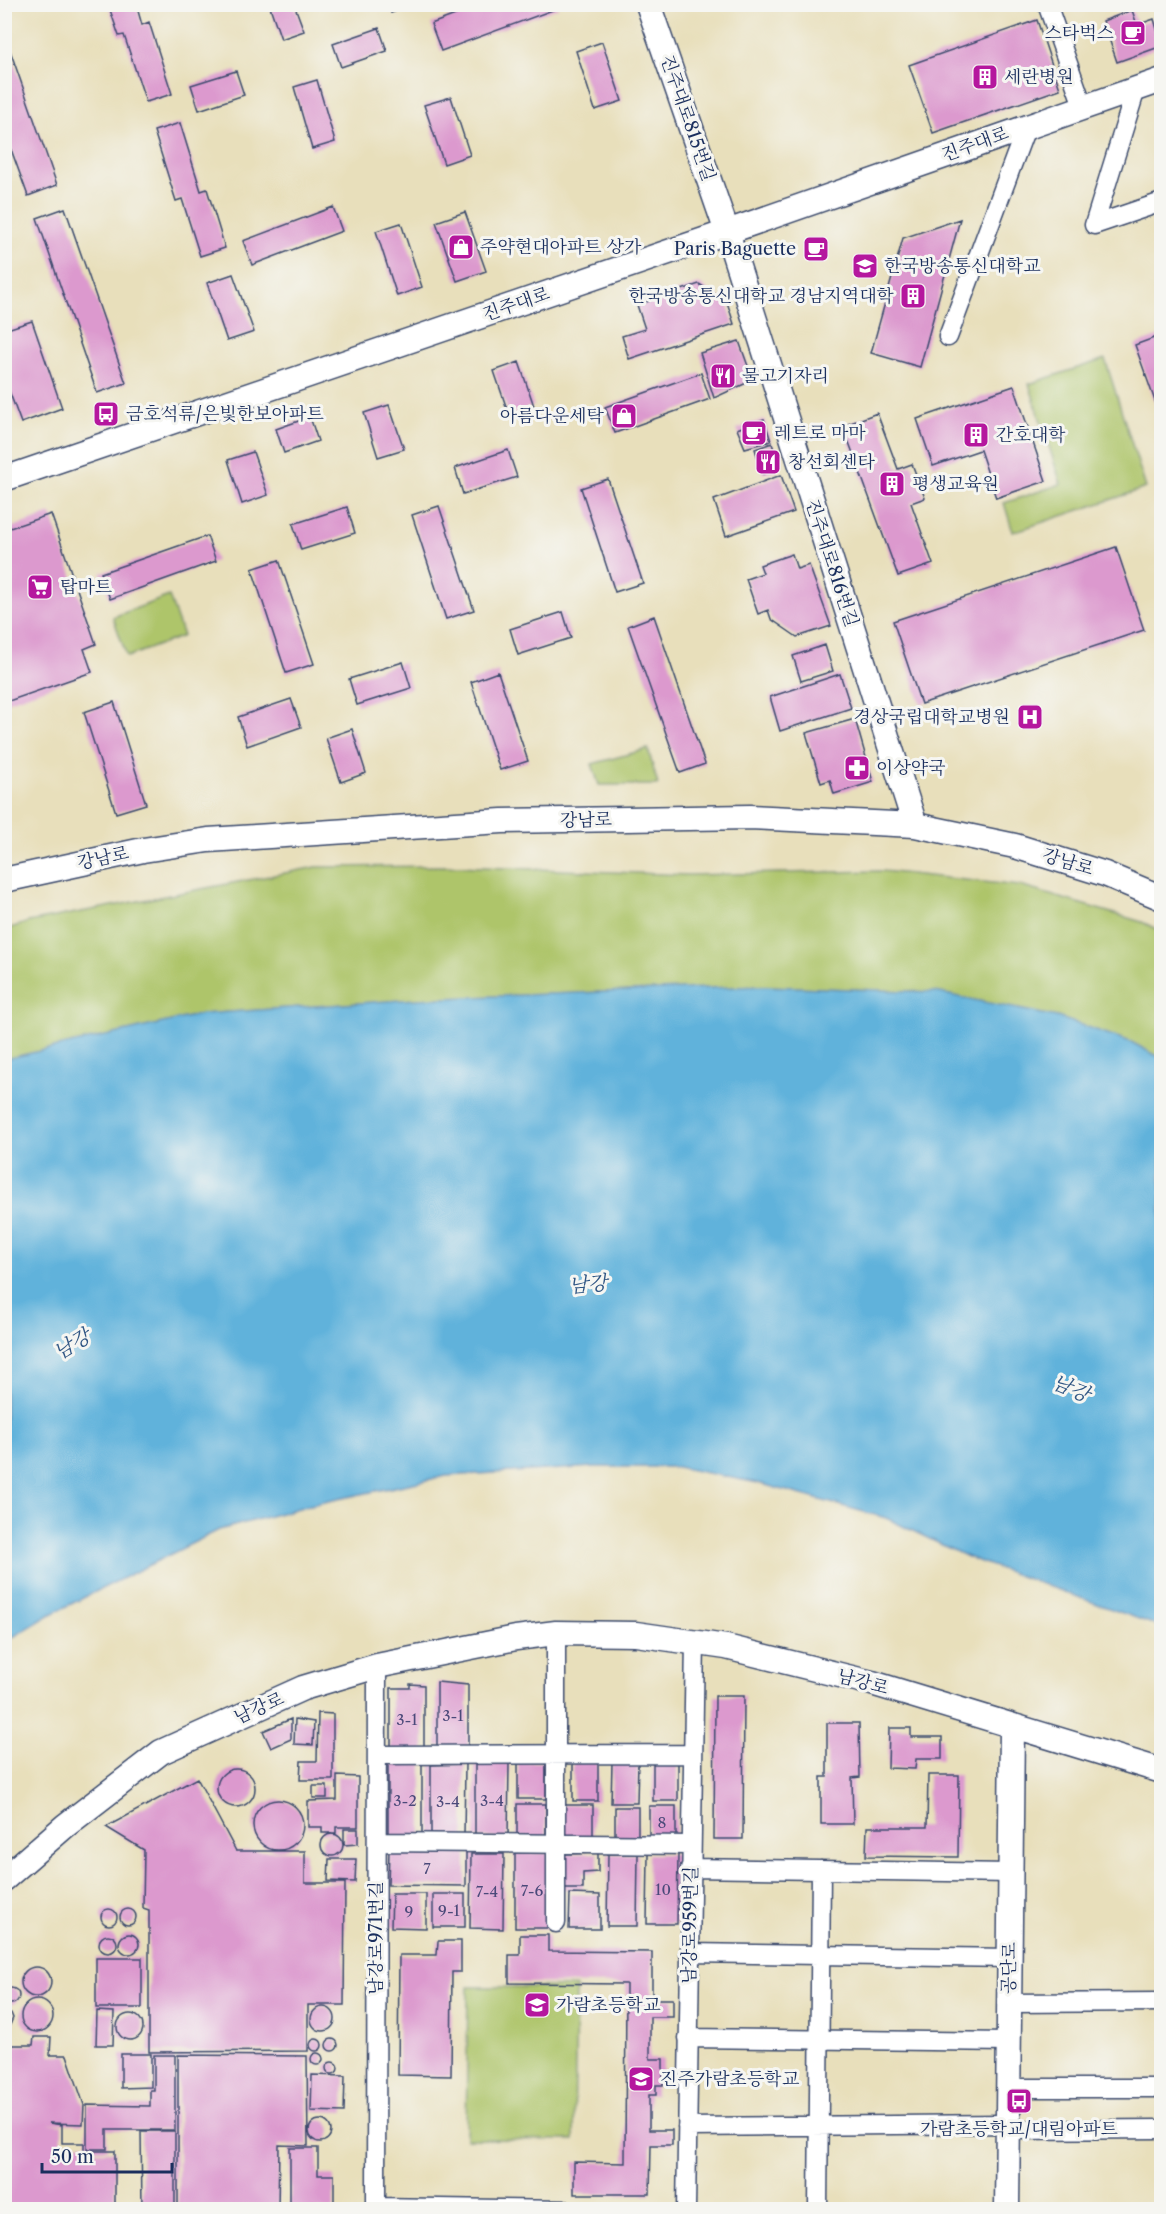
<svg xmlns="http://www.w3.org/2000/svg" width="1166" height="2214" font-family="'Libre Caslon Text','Noto Serif KR',serif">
  <rect width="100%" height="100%" fill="#f6f6f2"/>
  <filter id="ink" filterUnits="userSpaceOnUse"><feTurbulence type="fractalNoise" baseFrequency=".0167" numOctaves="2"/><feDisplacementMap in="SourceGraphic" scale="12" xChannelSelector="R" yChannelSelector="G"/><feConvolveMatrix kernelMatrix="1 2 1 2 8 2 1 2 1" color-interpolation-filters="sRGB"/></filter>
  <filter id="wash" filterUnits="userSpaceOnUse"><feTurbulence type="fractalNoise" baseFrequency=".008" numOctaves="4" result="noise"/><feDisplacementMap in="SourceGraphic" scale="24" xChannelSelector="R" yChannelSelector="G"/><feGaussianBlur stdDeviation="1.35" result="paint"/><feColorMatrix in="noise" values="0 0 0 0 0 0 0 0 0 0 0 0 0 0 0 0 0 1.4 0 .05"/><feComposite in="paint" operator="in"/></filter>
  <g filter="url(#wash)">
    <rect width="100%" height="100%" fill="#e8dfbb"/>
    <path fill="#aec56a" stroke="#647a64" stroke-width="1.5" d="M1105,359l41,129 -133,44 -9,-29 57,-19 -32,-100z
      M169,596l14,40 -56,21 -14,-40z
      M648,749l10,36h-59l-7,-21z
      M456,866l232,9 195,-4 137,15 122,36 19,9v127l-30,-16 -74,-25 -122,-25 -171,-6 -347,13 -215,15 -197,45 -1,-129 25,-8 287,-55z
      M468,1987h108l-2,153 -108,-1z"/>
    <path fill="#60b2db" stroke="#3e709c" stroke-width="1.5" d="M764,986l171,6 122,25 74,25 30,16v569l-194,-70 -81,-39 -128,-35 -81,-16h-82l-149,9 -136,29 -91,25 -168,84 -46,28v-583l197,-45 215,-15z"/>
    <g id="blocks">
      <path fill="#dc99ce" d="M108,4h28l6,21 7,-3 23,72 -26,8 -22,-67 -5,1z
        M269,4h25l10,27 -23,8z
        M388,4h27v1l-24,8z
        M485,4h72l1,4 -117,43 -10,-27z
        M1132,10l5,15 17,-6 8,27 -45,16 -14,-41z
        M1037,20l23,69 -127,44 -24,-68z
        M379,28l8,23 -46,16 -8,-23z
        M5,36l52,149 -29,11 -24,-66z
        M602,42l20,59 -27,9 -19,-59z
        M236,71l8,24 -45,15 -8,-25z
        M317,80l18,62 -23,7 -18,-62z
        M451,97l19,58 -26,9 -20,-59z
        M180,123l21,68 6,-2 18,59 -25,8 -18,-57 -6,2 -22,-70z
        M333,207l9,24 -90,34 -9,-24z
        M65,208l61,175 -29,10 -60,-175z
        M465,212l21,59 -29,10 -21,-59z
        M960,219l-40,148 -49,-14 32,-115z
        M401,223l21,64 -25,9 -21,-65z
        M233,274l21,58 -27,9 -20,-58z
        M699,284l28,18 7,22 -105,35 -7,-23 23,-7 -8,-24z
        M32,321l30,87 -41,15 -17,-46v-47z
        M1162,335v83h-1l-26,-73z
        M739,341l14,39 -39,18 -14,-45z
        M519,362l15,44 -25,9 -15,-44z
        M701,373l9,26 -95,34 -10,-26z
        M1014,386l32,95 -50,17 -16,-48 -47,16 -16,-47z
        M389,405l15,44 -26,8 -14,-44z
        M877,413l21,56 14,-5 13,34 -14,5 22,61 -35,12 -55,-150z
        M310,417l8,24 -34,12 -8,-24z
        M764,419l7,22 -26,7 -8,-19z
        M772,443l7,25 -16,6 -8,-25z
        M508,450l9,27 -54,17 -8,-26z
        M253,452l15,43 -26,9 -14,-44z
        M781,475l13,37 -68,24 -12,-36z
        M608,479l35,104 -28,9 -34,-104z
        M439,506l35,104 -28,9 -34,-104z
        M347,507l8,26 -54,17 -8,-26z
        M51,514l45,130 -12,5 8,23 -86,30 -2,-172z
        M207,536l9,25 -106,38 -9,-26z
        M1116,547l28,83 -223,74 -28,-83z
        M792,554l5,15 12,-4 22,61 -34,11 -26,-18 -3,-9 -10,4 -12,-35 17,-6 -3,-8z
        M279,560l35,104 -28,9 -34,-104z
        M563,612l8,26 -53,17 -8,-26z
        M654,616l51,148 -25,9 -52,-147z
        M825,645l8,26 -32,10 -8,-25z
        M403,662l8,26 -54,17 -8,-26z
        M498,672l30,89 -28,9 -29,-88z
        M840,674l11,34 -71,23 -10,-34z
        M291,699l10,28 -54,19 -9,-29z
        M114,702l32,102 -30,9 -32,-101z
        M855,719l18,63 -39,12 -4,-14 -9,3 -15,-50z
        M352,729l14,44 -25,9 -15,-44z
        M437,1682l31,3v61h-31z
        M410,1684l14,1v66h-33v-63h19z
        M715,1696h29l-1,143h-29z
        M318,1713l15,1v66h-33l1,-19h16z
        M291,1719v20l-20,9 -8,-17z
        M295,1719l19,3 -1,23 -19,-1z
        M827,1723h32l1,54 -8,1 1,46h-32v-47h6z
        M889,1728h22v9h31v22h-26l-1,10 -27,-1z
        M518,1762h28v37h-28z
        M573,1762h25v39h-25z
        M612,1762h26l-1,41h-26z
        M653,1762h25v39h-25z
        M475,1763h34l-1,75h-33z
        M388,1764h34v73h-34z
        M465,1764l-1,73h-33v-72z
        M217 1788a19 19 0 1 1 38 0a19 19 0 1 1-38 0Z
        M928,1775h31l-1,82 -92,-1 1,-29h60z
        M337,1776l21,1v50h-22v6h-14v-6h-14v-26l29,-1z
        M197,1778l39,73h69v32h40l-1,122h-36v46l-159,1v-142l-6,-2 1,-58 -38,-23z
        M313,1786h14v12h-14z
        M253 1825a25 25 0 1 1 50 0a25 25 0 1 1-50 0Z
        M517,1804h29v33h-29z
        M562,1805h31v34h-31z
        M649,1806h27v33h-27z
        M615,1807h23v35h-23z
        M344,1829h14v15l-14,1z
        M321 1845a11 11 0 1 1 22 0a11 11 0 1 1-22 0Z
        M389,1850h77v36l-78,-1z
        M515,1853h33v75h-33z
        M598,1853v19l-15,1v16h-20l-1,-35z
        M471,1854h33l-1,75 -33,-1z
        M608,1854h30l-1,72h-30z
        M648,1854h30l-1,70h-30z
        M329,1859h27l-1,23 -27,-1z
        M392,1894h34v34l-35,-1z
        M433,1894h32v33h-32z
        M570,1894l30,1v34h-31z
        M120 1917a8 8 0 1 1 16 0a8 8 0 1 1-16 0Z
        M101 1917a8 8 0 1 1 16 0a8 8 0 1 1-16 0Z
        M119 1944a10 10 0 1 1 20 0a10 10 0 1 1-20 0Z
        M520,1935h28v16l104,1v47h21v18h-23v42h13v26h-7v10h-7v35h23v15h-21l-1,49h-76v-32l51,1 1,-179 -117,-1v-28h11z
        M99 1944a9 9 0 1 1 18 0a9 9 0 1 1-18 0Z
        M438,1941h23v31h-9l-1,104 -53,-1 1,-120h38z
        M96,1958h46v50h-46z
        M21 1982a15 15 0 1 1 30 0a15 15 0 1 1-30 0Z
        M3 1996a8 8 0 1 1 16 0a8 8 0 1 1-16 0Z
        M21 2016a16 16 0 1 1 32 0a16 16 0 1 1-32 0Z
        M311 2019a12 12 0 1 1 24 0a12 12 0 1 1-24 0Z
        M4,2011l7,2 2,5 -3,7 -6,2z
        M97,2011l17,1 -1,33h-17z
        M117 2027a13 13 0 1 1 26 0a13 13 0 1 1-26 0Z
        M34,2037h17l-1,18h17l17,50 -1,19 -34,-1 13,2v18h22v8h31v59h-110v-165h28z
        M326 2045a6 6 0 1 1 12 0a6 6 0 1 1-12 0Z
        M310 2045a6 6 0 1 1 12 0a6 6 0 1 1-12 0Z
        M311 2059a6 6 0 1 1 12 0a6 6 0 1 1-12 0Z
        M121,2054h30v33l-30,1z
        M154,2055h21v75h-68v19h-20v-44l63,1v-16h4z
        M178,2055l129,1 1,90 -29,-1 -1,65h-100z
        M326 2068a6 6 0 1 1 12 0a6 6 0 1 1-12 0Z
        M312,2075l33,1 -1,36 -33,-1z
        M309 2131a11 11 0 1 1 22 0a11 11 0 1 1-22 0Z
        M141,2131h34v79h-33z
        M290,2148h28v27h16v35h-44z"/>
    </g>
  </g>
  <g filter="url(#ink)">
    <use href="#blocks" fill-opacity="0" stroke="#3a496c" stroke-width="1.5"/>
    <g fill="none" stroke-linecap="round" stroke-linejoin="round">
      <g stroke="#3a496c" stroke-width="21">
        <path id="street" d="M1047,4l36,102
          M1136,89l-42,136 68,-23
          M948,337l79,-212
          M556,1633v290
          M377,1755l315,-1
          M377,1842l314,3
          M690,1868l320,5
          M689,1953l320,5
          M1008,2003l154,-1
          M688,2038l320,4
          M1007,2088h155
          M687,2127l320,-3
          M1007,2130l155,-1
          M376,2207l188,3
          M376,2210l1,-544
          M686,2210l9,-570
          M818,2210l3,-340"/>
      </g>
      <g stroke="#3a496c" stroke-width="27">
        <path id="secondary" d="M648,4l79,228 188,593
          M4,479l723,-247 435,-152
          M4,880l139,-30 65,-10 294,-19 248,-4 165,8 100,21 90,28 57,24
          M4,1879l61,-53 96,-74 142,-64 74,-22 139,-28 40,-5 80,1 90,13 146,36 290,88
          M1007,2210l5,-483"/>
      </g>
      <use href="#street" stroke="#fff" stroke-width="18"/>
      <use href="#secondary" stroke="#fff" stroke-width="24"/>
    </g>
  </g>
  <defs>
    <g id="cafe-square" transform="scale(1.35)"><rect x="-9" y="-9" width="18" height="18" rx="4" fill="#b5179e" stroke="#f6f6f2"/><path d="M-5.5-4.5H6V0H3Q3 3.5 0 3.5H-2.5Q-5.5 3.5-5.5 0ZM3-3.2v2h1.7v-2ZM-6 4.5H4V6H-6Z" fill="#fff"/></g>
    <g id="building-square" transform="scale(1.35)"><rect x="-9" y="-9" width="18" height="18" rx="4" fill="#b5179e" stroke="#f6f6f2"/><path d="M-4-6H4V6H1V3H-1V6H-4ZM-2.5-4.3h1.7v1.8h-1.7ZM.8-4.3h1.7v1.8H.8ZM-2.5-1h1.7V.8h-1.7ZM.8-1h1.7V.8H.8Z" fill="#fff"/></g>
    <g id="shop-square" transform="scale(1.35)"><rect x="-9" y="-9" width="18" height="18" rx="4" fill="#b5179e" stroke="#f6f6f2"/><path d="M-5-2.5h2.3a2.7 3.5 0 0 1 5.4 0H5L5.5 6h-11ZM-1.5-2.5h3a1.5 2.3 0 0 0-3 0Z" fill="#fff"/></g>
    <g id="university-square" transform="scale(1.35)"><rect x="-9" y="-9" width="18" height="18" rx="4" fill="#b5179e" stroke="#f6f6f2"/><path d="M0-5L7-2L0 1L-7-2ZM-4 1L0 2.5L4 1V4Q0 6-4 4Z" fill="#fff"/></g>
    <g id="restaurant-square" transform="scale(1.35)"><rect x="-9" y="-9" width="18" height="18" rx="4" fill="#b5179e" stroke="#f6f6f2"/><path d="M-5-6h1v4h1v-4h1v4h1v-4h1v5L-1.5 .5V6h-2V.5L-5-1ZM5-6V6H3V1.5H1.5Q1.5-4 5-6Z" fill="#fff"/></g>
    <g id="bus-square" transform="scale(1.35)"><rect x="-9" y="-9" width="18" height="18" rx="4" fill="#b5179e" stroke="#f6f6f2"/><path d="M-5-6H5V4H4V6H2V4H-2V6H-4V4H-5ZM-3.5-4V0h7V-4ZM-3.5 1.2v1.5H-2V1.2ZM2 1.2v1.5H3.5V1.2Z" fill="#fff"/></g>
    <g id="supermarket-square" transform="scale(1.35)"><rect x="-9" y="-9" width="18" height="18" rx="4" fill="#b5179e" stroke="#f6f6f2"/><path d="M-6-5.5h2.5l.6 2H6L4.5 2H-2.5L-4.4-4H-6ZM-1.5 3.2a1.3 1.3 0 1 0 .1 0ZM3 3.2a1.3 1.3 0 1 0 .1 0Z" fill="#fff"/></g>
    <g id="hospital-square" transform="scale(1.35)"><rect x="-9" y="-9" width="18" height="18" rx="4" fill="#b5179e" stroke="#f6f6f2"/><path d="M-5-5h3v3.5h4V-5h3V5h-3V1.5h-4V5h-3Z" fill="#fff"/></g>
    <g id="pharmacy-square" transform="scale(1.35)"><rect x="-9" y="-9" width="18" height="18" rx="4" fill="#b5179e" stroke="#f6f6f2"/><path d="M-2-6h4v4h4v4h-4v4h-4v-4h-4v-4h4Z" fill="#fff"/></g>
    <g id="school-square" transform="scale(1.35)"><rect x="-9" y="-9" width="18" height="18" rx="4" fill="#b5179e" stroke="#f6f6f2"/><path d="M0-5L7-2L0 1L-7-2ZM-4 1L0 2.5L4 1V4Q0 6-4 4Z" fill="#fff"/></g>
  </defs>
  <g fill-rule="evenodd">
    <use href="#cafe-square" x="1133" y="33"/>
    <use href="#building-square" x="985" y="77"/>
    <use href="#shop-square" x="461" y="247"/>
    <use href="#cafe-square" x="816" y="249"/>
    <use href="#university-square" x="865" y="266"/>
    <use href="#building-square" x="913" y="296"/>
    <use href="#restaurant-square" x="723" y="376"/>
    <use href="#bus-square" x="106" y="414"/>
    <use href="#shop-square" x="624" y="416"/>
    <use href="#cafe-square" x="754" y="433"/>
    <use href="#building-square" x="976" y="435"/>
    <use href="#restaurant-square" x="768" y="462"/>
    <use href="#building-square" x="892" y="484"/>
    <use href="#supermarket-square" x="40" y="587"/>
    <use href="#hospital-square" x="1030" y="717"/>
    <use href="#pharmacy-square" x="857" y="768"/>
    <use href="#school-square" x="537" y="2005"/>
    <use href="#school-square" x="641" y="2079"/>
    <use href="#bus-square" x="1019" y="2101"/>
  </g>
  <g text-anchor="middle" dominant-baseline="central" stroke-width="6" stroke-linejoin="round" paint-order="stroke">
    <g font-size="15" fill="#4b4a7a">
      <text x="453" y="1715">3-1</text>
      <text x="407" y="1719">3-1</text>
      <text x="405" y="1800">3-2</text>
      <text x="492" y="1800">3-4</text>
      <text x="448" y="1801">3-4</text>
      <text x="662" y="1822">8</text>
      <text x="427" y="1868">7</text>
      <text x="663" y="1889">10</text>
      <text x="532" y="1890">7-6</text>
      <text x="487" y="1891">7-4</text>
      <text x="449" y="1910">9-1</text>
      <text x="409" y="1911">9</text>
    </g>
    <g font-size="18" fill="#1b2f5e" stroke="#f6f6f2" text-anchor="start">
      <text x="1114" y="33" text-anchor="end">스타벅스</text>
      <text x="1004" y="77">세란병원</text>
      <text x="480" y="247">주약현대아파트 상가</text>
      <text x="796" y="249" text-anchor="end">Paris Baguette</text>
      <text x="884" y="266">한국방송통신대학교</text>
      <text x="894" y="296" text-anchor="end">한국방송통신대학교 경남지역대학</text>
      <text x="742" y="376">물고기자리</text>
      <text x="126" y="414">금호석류/은빛한보아파트</text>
      <text x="604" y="416" text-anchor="end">아름다운세탁</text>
      <text x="774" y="433">레트로 마마</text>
      <text x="996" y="435">간호대학</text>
      <text x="788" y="462">창선회센타</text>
      <text x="912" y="484">평생교육원</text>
      <text x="60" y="587">탑마트</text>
      <text x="1010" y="717" text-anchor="end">경상국립대학교병원</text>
      <text x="876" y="768">이상약국</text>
      <text x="556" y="2005">가람초등학교</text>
      <text x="660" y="2079">진주가람초등학교</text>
      <text x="1019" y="2129" text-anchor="middle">가람초등학교/대림아파트</text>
    </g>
    <g font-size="18" fill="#1b2f5e" stroke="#f6f6f2">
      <text transform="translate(688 118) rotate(71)">진주대로815번길</text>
      <text transform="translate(975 144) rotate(-20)">진주대로</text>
      <text transform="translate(516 304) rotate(-19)">진주대로</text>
      <text transform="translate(832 563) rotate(72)">진주대로816번길</text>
      <text transform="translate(586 820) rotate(-1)">강남로</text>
      <text transform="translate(103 858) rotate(-12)">강남로</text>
      <text transform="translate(1068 862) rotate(17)">강남로</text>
      <text transform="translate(863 1682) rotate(15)">남강로</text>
      <text transform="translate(259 1708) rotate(-24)">남강로</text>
      <text transform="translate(690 1925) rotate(-89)">남강로959번길</text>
      <text transform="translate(376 1938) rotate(-90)">남강로971번길</text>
      <text transform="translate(1009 1968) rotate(-89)">공단로</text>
    </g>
    <g font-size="20" font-style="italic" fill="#305684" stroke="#f6f6f2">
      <text transform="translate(588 1284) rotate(-5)">남강</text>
      <text transform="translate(72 1344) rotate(-31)">남강</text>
      <text transform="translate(1071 1388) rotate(23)">남강</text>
    </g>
  </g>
  <rect width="1166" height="2214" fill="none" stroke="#f6f6f2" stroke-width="24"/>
  <path d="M42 2163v9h130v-9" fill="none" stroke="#1b2f5e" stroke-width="3"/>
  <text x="51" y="2163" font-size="18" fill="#1b2f5e" stroke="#f6f6f2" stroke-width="4.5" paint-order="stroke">50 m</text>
</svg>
